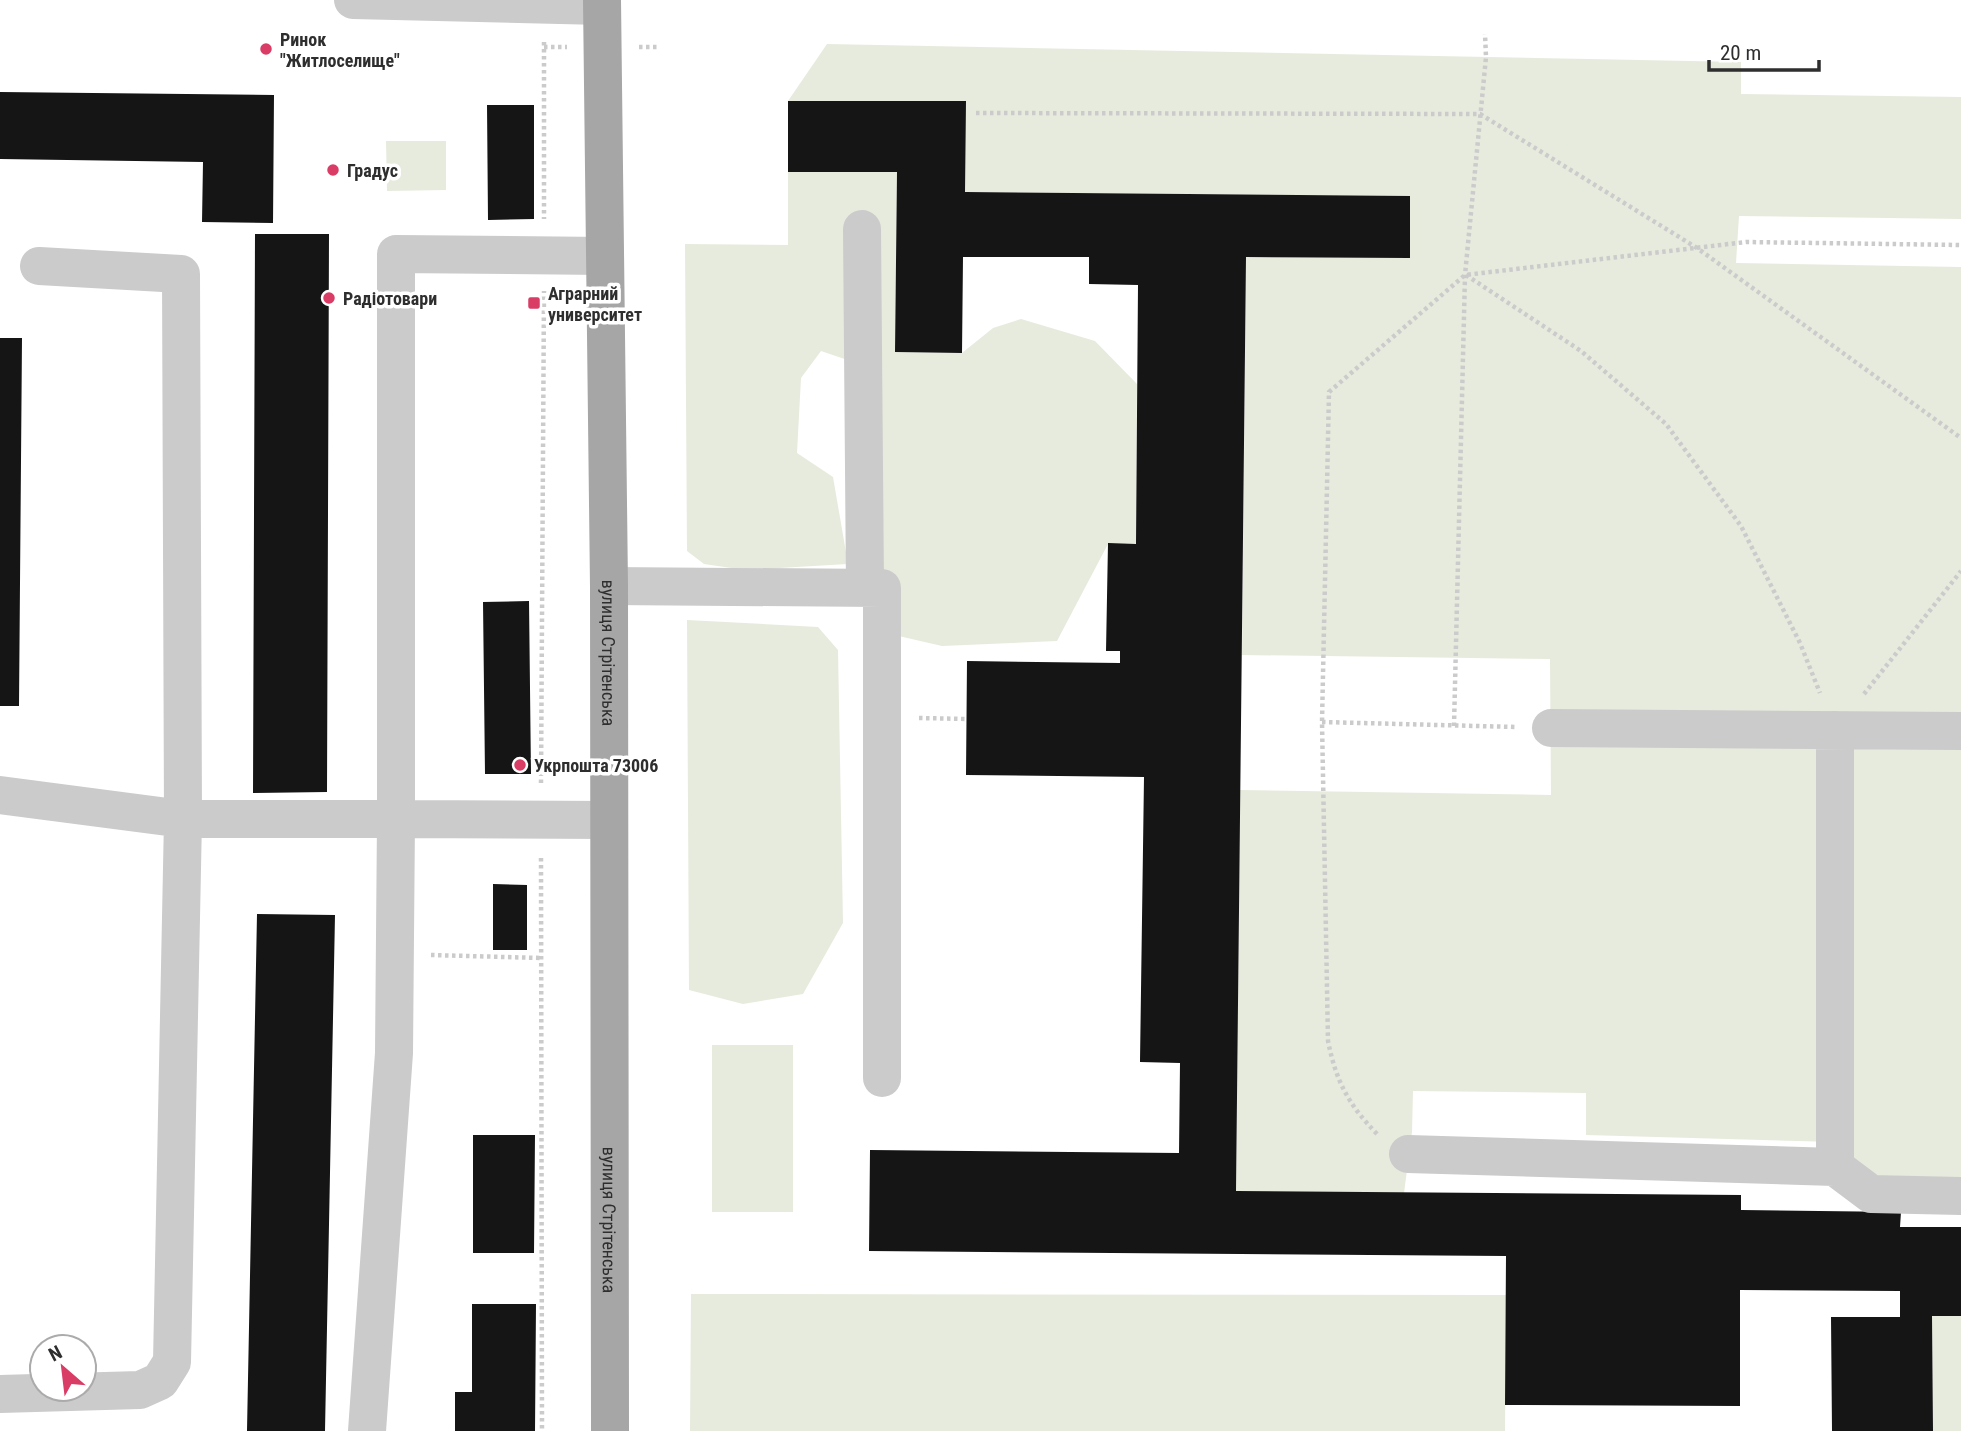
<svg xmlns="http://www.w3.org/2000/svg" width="1961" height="1431" font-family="'Roboto Condensed',sans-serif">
  <rect width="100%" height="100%" fill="#fff"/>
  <path fill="#e7ebdd" d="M827,44l914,18v32l220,3v122l-222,-3 -3,47 225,4v911h-92l-34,-36 -249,-7v-42l-173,-2 -1,41 -8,61 -168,-2 4,-401 311,5 -1,-136 -308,-4 4,-398 163,1 1,-62 -445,-4v-90l-177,-1z
    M386,141h60v49l-59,1z
    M788,172h109l-2,180 67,1 31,-25 28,-9 74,22 42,43 -1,160h-28l-51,97 -115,5 -52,-12 -38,-129 28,-134 -59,-20 -20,27 -4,75 36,24 15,87 -103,6 -41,-6 -17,-13 -2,-307 103,1z
    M687,620l131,7 20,23 5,273 -40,71 -60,10 -54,-14z
    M712,1045h81v167h-81z
    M691,1294l815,1 -1,136h-815z
    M1932,1316h29v115h-28z"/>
  <path fill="#151515" d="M0,92l274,3 -1,128 -71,-1 1,-60 -203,-3z
    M788,101h178l-1,91 445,4v62l-164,-1 -10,934 505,4v15l160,2 -1,15h61v89h-29l1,115h-101l-1,-114h69v-26l-160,-1v116l-235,-1 1,-149 -637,-5 1,-101 309,3 1,-90 -40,-1 4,-285 -178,-2 1,-114 153,2v-12h-14l2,-108 28,1 2,-259 -49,-1v-27h-126l-1,96 -67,-1 2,-180h-109z
    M487,105h47v114l-46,1z
    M255,234h74l-2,558 -74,1z
    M0,338h22l-3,368h-19z
    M529,601l2,173h-46l-2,-172z
    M493,884l34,1v65h-34z
    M257,914l78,1 -10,516h-78z
    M473,1135h62l-1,118h-61z
    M472,1304h64l-1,127h-80v-39h17z"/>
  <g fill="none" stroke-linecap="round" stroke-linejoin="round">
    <path stroke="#cbcbcb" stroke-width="4.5" stroke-dasharray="3.5 3.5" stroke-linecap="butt" d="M544,42v177
      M544,47h23
      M639,47h19
      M976,113l504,1 217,134 264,190
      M1466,275l115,76 85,73 75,102 59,117 20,50
      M1864,694l97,-123
      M919,718l48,1
      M1322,722l194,5
      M1454,726l11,-451 21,-218 -1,-23
      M541,783l3,-492
      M541,858l1,573
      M431,955l110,3
      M1377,1134c-29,-30 -41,-53 -49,-93l-6,-319 7,-330 136,-117 281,-33 215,3"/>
    <path stroke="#cbcbcb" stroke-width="38" d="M353,0l249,6
      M862,229l3,358
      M609,586l273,2v490
      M1551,728l410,3
      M1835,730v437
      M0,795l183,24 -2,-545 -142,-8
      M1408,1154l427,13 36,27 90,2
      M0,1394l140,-4 20,-9 12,-19 11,-543h213v-565l209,2
      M367,1431l27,-378 2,-234 213,1"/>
    <path stroke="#a6a6a6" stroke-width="38" id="s1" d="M602,0l7,586 1,845"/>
  </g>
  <g fill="#d93c65" stroke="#fff" stroke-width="2.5">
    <circle cx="266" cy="49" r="7"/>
    <circle cx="333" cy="170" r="7"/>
    <circle cx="329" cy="298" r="7"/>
    <rect x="527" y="296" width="14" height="14" rx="3.5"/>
    <circle cx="520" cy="765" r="7"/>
  </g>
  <g text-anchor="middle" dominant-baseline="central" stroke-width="7" stroke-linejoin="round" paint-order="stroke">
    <g font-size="18" font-weight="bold" fill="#2e2e2e" stroke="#fff" text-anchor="start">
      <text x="280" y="39">Ринок<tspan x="280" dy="21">"Житлоселище"</tspan></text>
      <text x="347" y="170">Градус</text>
      <text x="548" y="293">Аграрний<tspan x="548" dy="21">университет</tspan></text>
      <text x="343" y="298">Радіотовари</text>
      <text x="534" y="765">Укрпошта 73006</text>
    </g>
    <g font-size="18" fill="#2e2e2e" stroke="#fff">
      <text stroke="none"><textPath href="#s1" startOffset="653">вулиця Стрітенська</textPath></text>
      <text stroke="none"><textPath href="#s1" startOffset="1220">вулиця Стрітенська</textPath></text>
    </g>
  </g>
  <g transform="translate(63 1368) rotate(332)"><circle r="33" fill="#ffffff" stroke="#ababab" stroke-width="2"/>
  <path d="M0-5L12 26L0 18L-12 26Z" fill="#d93c65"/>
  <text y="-10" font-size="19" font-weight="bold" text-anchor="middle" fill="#2e2e2e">N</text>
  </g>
  <path d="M1709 60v10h110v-10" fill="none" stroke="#2e2e2e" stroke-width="3.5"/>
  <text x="1720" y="60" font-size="21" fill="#2e2e2e" stroke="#ffffff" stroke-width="5" paint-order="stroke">20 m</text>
</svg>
